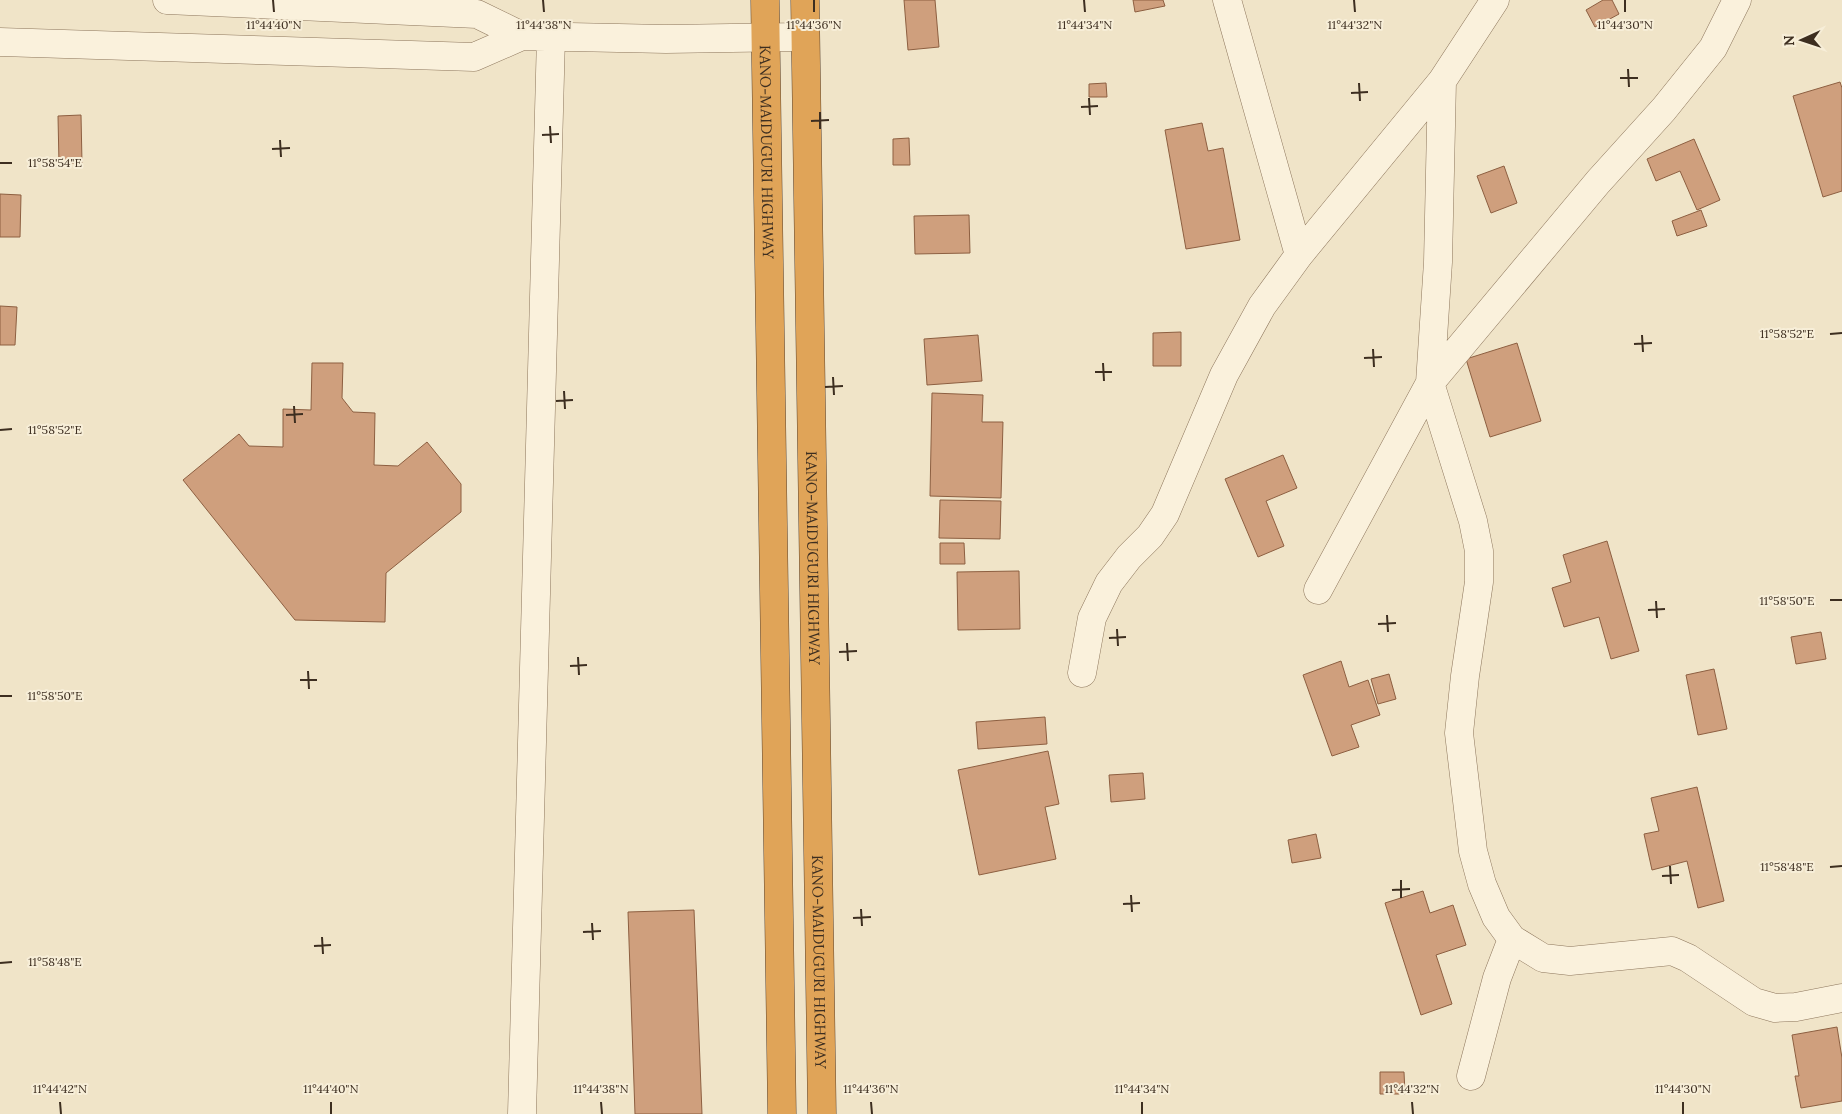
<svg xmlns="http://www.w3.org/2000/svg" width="1842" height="1114" font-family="Lora,serif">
  <rect width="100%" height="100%" fill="#f0e4c8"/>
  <path fill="#cf9f7d" stroke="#8d5f41" d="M904,0h31l4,47 -31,3z
    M1133,0h30l2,6 -30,6z
    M1603,0h9l7,14 -24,13 -9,-17z
    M1840,82l2,6v103l-19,6 -30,-101z
    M1106,83l1,14h-18v-13z
    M81,115l1,48 -23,1 -1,-48z
    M1202,123l6,28 15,-3 17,92 -54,9 -21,-119z
    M909,138l1,27h-17v-26z
    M1694,139l26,61 -23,10 -17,-39 -24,10 -9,-22z
    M1504,166l13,37 -26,10 -14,-37z
    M0,194l21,1 -1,42h-20z
    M1701,210l6,16 -30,10 -5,-15z
    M969,215l1,38 -55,1 -1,-38z
    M0,306l17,1 -2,38h-15z
    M1181,332v34h-28v-33z
    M978,335l4,46 -55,4 -3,-46z
    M1517,343l24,78 -51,16 -24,-78z
    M312,363h31l-1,35 11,14 22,1 -1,52 24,1 29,-24 34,42v28l-75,61 -1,49 -90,-2 -112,-140 56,-46 10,12 34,1v-38l28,1z
    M932,393l51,2 -1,27h21l-2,76 -71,-2z
    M1283,455l14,33 -31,13 18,45 -26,11 -33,-78z
    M940,500l61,1 -1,38 -61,-1z
    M1607,541l32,110 -28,8 -12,-42 -35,10 -12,-39 19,-6 -8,-27z
    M940,543h24l1,21h-25z
    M1019,571l1,58 -62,1 -1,-58z
    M1821,632l5,27 -30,5 -5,-27z
    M1341,661l8,26 19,-7 12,35 -29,10 8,22 -27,9 -29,-81z
    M1714,669l13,60 -29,6 -12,-60z
    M1389,674l7,25 -18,5 -7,-25z
    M1045,717l2,27 -69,5 -2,-27z
    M1048,751l11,53 -14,3 11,52 -77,16 -21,-105z
    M1143,773l2,26 -34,3 -2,-27z
    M1697,787l27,114 -26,7 -11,-47 -35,9 -8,-36 15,-3 -8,-33z
    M1316,834l5,24 -29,5 -4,-23z
    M1423,891l7,22 23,-8 13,40 -30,10 16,49 -31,11 -36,-112z
    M694,910l8,204h-67l-7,-202z
    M1837,1027l5,31v43l-41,7 -6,-32h4l-7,-41z
    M1380,1072h24l1,22h-25z"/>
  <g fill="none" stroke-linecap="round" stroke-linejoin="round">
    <g stroke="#8d765c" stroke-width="29">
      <path id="minor" d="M167,0l310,14 45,22
        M1227,0l72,255
        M0,42l474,15 48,-21 144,3 139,-2
        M1442,81l-4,181 -8,121 43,138 6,30v31l-14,94 -6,57 14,118 9,33 14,33 16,22 31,19 27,3 102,-10 16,7 66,44 21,6 21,-1 46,-9
        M1318,590l112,-207 168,-201 66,-73 49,-61 24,-48
        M1082,673l10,-55 17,-35 20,-26 21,-21 15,-22 59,-139 38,-69 37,-51 143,-174 53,-81
        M1471,1076l26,-98 15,-39
        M522,1114l29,-1077"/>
    </g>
    <g stroke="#5b4430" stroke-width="29">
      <g id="highway">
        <path id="s1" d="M765,0l17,1114"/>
        <path id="s2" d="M805,0l17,1114"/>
      </g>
    </g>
    <use href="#minor" stroke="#faf1dc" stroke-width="28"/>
    <use href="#highway" stroke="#e0a458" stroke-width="28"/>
  </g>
  <path fill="none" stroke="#3d2e20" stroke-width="2" d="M273,0l1,12M543,0l1,12M814,0v12M1084,0l1,12M1354,0l1,12M1625,0v12M1628,69l1,18M1620,78h18M1359,83l1,18M1351,93l17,-1M1089,98l1,17M1081,107l17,-1M820,112v17M811,121l18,-1M550,126l1,17M542,135l17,-1M280,140l1,17M272,149l18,-1M0,163h12M1830,334l12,-1M1642,335l1,17M1634,344l18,-1M1373,349l1,18M1364,358l18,-1M1103,363l1,18M1095,372h17M833,377l1,18M825,387l18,-1M564,391l1,18M556,401l17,-1M294,406l1,17M286,415l17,-1M0,430l12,-1M1830,600h12M1656,601l1,17M1648,610l17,-1M1387,615l1,17M1378,624l18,-1M1117,629l1,17M1109,638l17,-1M847,643l1,18M839,652l18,-1M578,657l1,18M570,666l17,-1M308,671l1,18M300,680h17M0,696h12M1670,866l1,18M1830,867l12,-1M1662,876l17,-1M1401,880v18M1392,890l18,-1M1131,895l1,17M1123,904l17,-1M861,909l1,17M853,918l18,-1M592,923l1,17M583,932l18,-1M322,937l1,17M314,946l17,-1M0,963l12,-1M60,1102l1,12M331,1102v12M601,1102l1,12M871,1102l1,12M1142,1102v12M1412,1102l1,12M1683,1102v12"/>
  <g text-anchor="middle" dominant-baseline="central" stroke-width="4" stroke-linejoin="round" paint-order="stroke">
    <g font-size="15" fill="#3d2e20" stroke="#f7eed8">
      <text stroke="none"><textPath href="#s1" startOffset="152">KANO-MAIDUGURI HIGHWAY</textPath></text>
      <text stroke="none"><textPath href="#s2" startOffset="558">KANO-MAIDUGURI HIGHWAY</textPath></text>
      <text stroke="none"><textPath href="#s2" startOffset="962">KANO-MAIDUGURI HIGHWAY</textPath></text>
    </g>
  </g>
  <g font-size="12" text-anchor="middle" fill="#3d2e20" stroke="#f7eed8" stroke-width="4" stroke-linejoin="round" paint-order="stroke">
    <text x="274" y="29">11°44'40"N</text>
    <text x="544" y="29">11°44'38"N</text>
    <text x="814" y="29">11°44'36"N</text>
    <text x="1085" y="29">11°44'34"N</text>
    <text x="1355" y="29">11°44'32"N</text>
    <text x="1625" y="29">11°44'30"N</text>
    <text x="55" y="167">11°58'54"E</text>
    <text x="1787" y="338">11°58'52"E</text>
    <text x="55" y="434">11°58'52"E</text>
    <text x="1787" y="605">11°58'50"E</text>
    <text x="55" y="700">11°58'50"E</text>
    <text x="1787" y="871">11°58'48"E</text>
    <text x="55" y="966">11°58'48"E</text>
    <text x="60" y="1093">11°44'42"N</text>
    <text x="331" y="1093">11°44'40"N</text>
    <text x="601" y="1093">11°44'38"N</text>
    <text x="871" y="1093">11°44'36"N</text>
    <text x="1142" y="1093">11°44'34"N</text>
    <text x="1412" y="1093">11°44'32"N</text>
    <text x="1683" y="1093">11°44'30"N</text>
  </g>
  <g transform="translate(1802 40) rotate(267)" stroke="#f7eed8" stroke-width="4" paint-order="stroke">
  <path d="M0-4L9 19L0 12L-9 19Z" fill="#3d2e20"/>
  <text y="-8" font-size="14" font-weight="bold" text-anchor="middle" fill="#3d2e20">N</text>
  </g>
</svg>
